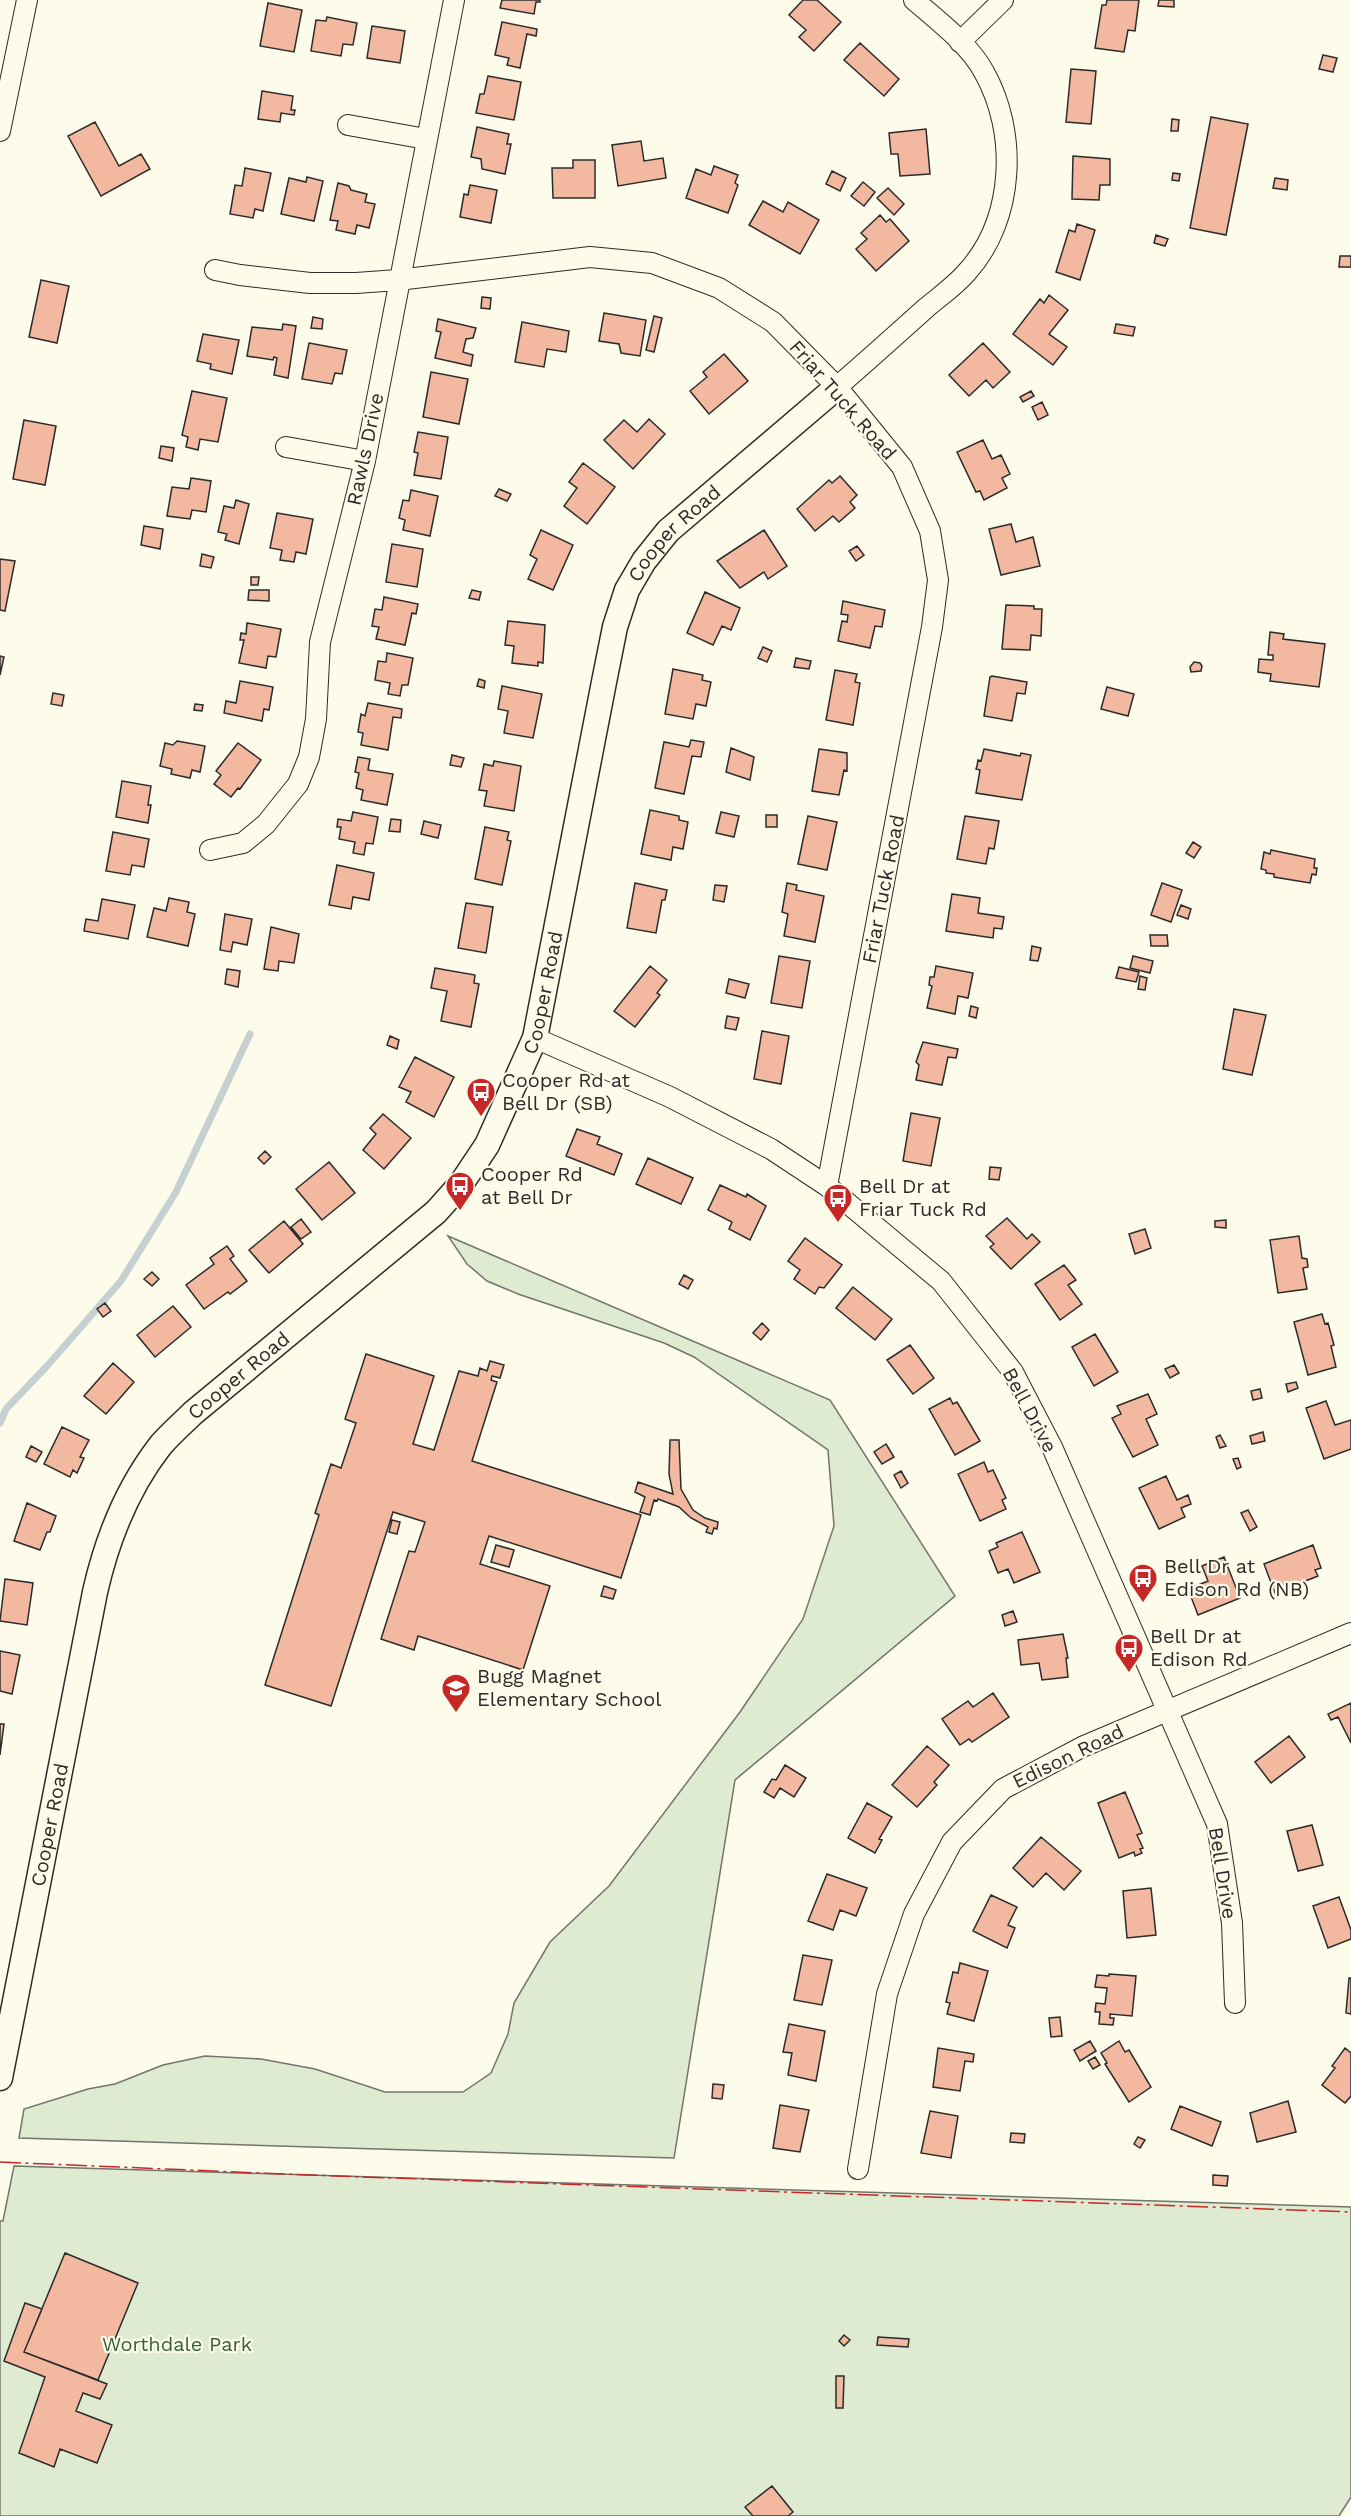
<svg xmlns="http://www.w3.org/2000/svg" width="1351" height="2516" font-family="'Work Sans',sans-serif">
  <rect width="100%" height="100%" fill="#fdfbea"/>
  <path fill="#deebd1" stroke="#74746e" stroke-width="1.5" d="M448,1236l382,164 125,196 -220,184 -61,378 -655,-20 5,-29 64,-20 27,-5 48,-19 42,-9 56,3 54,10 70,23h78l28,-19 17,-39 6,-31 36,-61 59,-56 131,-174 63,-93 31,-93 -6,-76 -134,-93 -30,-14 -146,-49 -31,-13 -20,-17z
    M14,2166l1337,41v290l-12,19h-1339v-295h3z"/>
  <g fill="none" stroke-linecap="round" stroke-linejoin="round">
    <path stroke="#c7d0d0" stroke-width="7" d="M0,1423l6,-14 42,-44 73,-84 55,-89 74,-158"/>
  </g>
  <path fill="#f2b8a0" stroke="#2b2b2b" stroke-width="1.5" d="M502,0h38v2h-4l-2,12 -34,-6z
    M803,0h14l24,22 -27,29 -15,-14 7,-7 -17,-15z
    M1107,0h32l-4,31 -7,-1 -4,22 -29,-4 7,-43h4z
    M1159,0h15v7l-16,-1z
    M268,3l34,7 -8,42 -34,-6z
    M327,17l30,6 -4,22 -10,-1 -2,12 -30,-5 5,-31 10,1z
    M502,22l35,7 -1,7 -9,-2 -7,34 -13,-3 2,-7 -14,-3z
    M372,26l33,5 -5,32 -33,-5z
    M860,43l39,36 -15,17 -40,-36z
    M1323,55l14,3 -4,14 -14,-3z
    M1071,69l25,2 -5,53 -25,-2z
    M488,76l33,6 -7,38 -38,-7 4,-19h4z
    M262,91l31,5 -2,14h4l-1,5 -13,-2 -1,9 -22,-3z
    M1211,117l37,7 -22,111 -36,-7z
    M1172,119l7,1 -1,11h-7z
    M95,122l24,44 22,-12 9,15 -49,27 -33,-60z
    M477,127l32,7 -2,10h4l-6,30 -23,-5 -1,-10 -10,-2z
    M926,129l4,45 -30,2 -2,-22h-7l-2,-21z
    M641,141l3,20 19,-3 3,20 -48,8 -6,-41z
    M1073,156l37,3v26h-10l-1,15 -27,-1z
    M573,160h22v38h-42l-1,-30h21z
    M714,166l24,9 -3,8 3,2 -10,28 -42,-15 10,-29 15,6z
    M245,168l26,5 -8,38 -8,-2 -2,9 -23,-4 5,-29 7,1z
    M832,171l14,7 -6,13 -14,-7z
    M1173,173l7,1 -1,7 -7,-1z
    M307,177l16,4 -9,40 -33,-7 8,-36 17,4z
    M1275,178l13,2 -1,10 -14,-2z
    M863,182l12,10 -11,14 -13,-10z
    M338,183l11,3 2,4 16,4 -2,8 10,2 -6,24 -12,-3 -2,9 -19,-4 2,-9 -8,-1z
    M470,185l27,5 -6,33 -31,-6 4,-23 4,1z
    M888,188l16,16 -10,11 -17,-17z
    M763,201l20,11 5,-10 31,18 -19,34 -51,-29z
    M880,215l6,7 4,-3 19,22 -33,30 -20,-22 11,-10 -6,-6z
    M1077,224l18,6 -15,50 -24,-8 13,-42 6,2z
    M1156,235l12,4 -3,7 -11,-3z
    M1340,256h11v11h-12z
    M41,280l28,6 -12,57 -28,-6z
    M1049,295l19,15 -19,24 18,13 -14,18 -40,-31 27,-35 4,4z
    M482,297l9,1 -1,11 -9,-1z
    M604,313l42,7 -6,36 -19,-3 -2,-9 -20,-3z
    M654,316l8,2 -8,34 -8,-2z
    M313,317l10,2 -1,10 -11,-1z
    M438,319l38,9 -3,10 -7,1 -3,13 10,3 -2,11 -36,-8 6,-26 -5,-1z
    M522,322l47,9 -3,21 -19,-3 -3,18 -29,-5z
    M283,324l13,2 -8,52 -14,-3 3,-17 -3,-1 -1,3 -26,-4 5,-29 30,3z
    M1116,324l19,3 -2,9 -19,-3z
    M203,334l36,6 -7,34 -22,-5 1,-5 -14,-3z
    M309,343l38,7 -5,24 -7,-1 -3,11 -30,-5z
    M983,343l27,29 -17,16 -7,-8 -17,16 -20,-21z
    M724,354l24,27 -39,33 -19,-23 17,-14 -4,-5z
    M431,372l37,7 -9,45 -36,-7z
    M192,391l35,7 -9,44 -18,-3 -2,11 -12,-3 2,-10 -6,-2z
    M1031,391l3,5 -11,6 -3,-5z
    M1042,402l6,13 -10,5 -6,-13z
    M649,419l16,15 -32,35 -29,-29 20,-20 13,12z
    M24,420l32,6 -11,59 -32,-6z
    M418,432l30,5 -7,42 -27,-4 4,-22 -4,-1z
    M983,440l9,19 9,-4 9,19 -8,4 5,10 -23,12 -4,-9 -4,1 -19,-40z
    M161,446l13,2 -2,13 -13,-3z
    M583,463l32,24 -28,37 -23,-18 13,-18 -8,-6z
    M840,476l17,19 -7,7 5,6 -16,14 -6,-6 -18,15 -18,-22 32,-29 3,3z
    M191,478l20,3 -5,31 -14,-2 -2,9 -23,-3 5,-29 17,2z
    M499,489l12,5 -4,7 -12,-5z
    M411,490l27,6 -8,40 -27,-6 2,-10 -6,-2 4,-18 6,1z
    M236,500l13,4 -10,40 -14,-4 2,-6 -9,-2 6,-26 10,2z
    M277,513l36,6 -7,35 -10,-2 -2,10 -14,-2 2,-10 -12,-2z
    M1011,524l5,18 17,-5 7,29 -39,9 -12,-46z
    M144,526l19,3 -3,20 -19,-4z
    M541,530l32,15 -20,45 -25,-11 9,-20 -7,-4z
    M764,530l23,36 -19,13 -4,-7 -24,16 -23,-27z
    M392,544l31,5 -6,38 -31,-5z
    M857,546l7,9 -8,6 -7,-10z
    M202,554l12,3 -3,11 -11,-2z
    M0,559l15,2 -10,50 -5,-1z
    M251,577h8l-1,8h-7z
    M249,590h20v11l-21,-1z
    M472,590l9,2 -2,8 -10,-2z
    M705,592l35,16 -9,22 -9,-4 -9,19 -26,-12z
    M384,597l34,7 -2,10 -4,-1 -7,32 -29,-6 3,-12 -7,-1 3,-17 7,1z
    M843,601l42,9 -3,17 -7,-1 -5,22 -32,-7 4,-20 5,1 1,-7 -7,-1z
    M1006,605l28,1v3h8l-1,27 -10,-1 -1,15 -28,-1z
    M508,621l37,4 -2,38 -5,-1v4l-26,-3 2,-17 -9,-1z
    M247,623l34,6 -5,28 -8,-1 -2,12 -27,-5 5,-23h-4l1,-7 5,1z
    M1270,632l14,2 -1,5 42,5 -6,43 -49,-6 1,-7 -13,-2 1,-13 14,1v-5h-5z
    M763,647l9,4 -5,11 -9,-4z
    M387,653l26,5 -5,27h-6l-2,11 -12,-2 2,-11 -15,-3 3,-19 8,1z
    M0,656l4,1 -4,18z
    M796,658l15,3 -2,8 -15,-2z
    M1194,662l6,1 2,3 -1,5 -10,1 -1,-5z
    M673,669l30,6 -1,5 9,2 -5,24 -10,-2 -3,15 -28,-5z
    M835,670l22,4 -2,8 5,1 -7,42 -27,-5z
    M992,676l35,6 -2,12 -8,-1 -5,28 -28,-5 6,-39z
    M479,679l6,2 -1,7 -7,-2z
    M240,681l33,6 -4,23 -5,-1 -2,12 -38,-8 2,-12 10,2z
    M502,686l40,8 -9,44 -29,-5 4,-22 -10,-2z
    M1107,687l27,7 -6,22 -27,-7z
    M53,693l11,2 -2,11 -11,-2z
    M368,703l34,6 -1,9 -8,-1 -5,33 -27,-5 2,-12 -5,-1 3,-18 4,2z
    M195,704l8,1 -1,6 -8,-1z
    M691,740l13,2 -3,15 -9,-1 -8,38 -29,-6 9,-46 25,5z
    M177,741l28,5 -5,26 -8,-2 -2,8 -19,-4 1,-5 -12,-3 5,-23 8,2z
    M238,743l23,17 -21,29 -2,-1 -7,9 -17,-13 7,-9 -5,-4z
    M731,748l23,9 -4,23 -24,-8z
    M819,749l28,4v18l-3,-1 -5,25 -27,-4z
    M984,749l36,7 1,-3 10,2 -9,45 -46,-7 4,-23 -4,-1 1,-3 1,-6 3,1z
    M452,755l12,3 -3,9 -11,-2z
    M358,757l12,2 -2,11 25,4 -6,31 -26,-5 2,-10 -7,-2 3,-15 -4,-1z
    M494,761l27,5 -7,45 -30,-5 3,-15 -8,-1 5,-26 9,2z
    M122,781l29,5 -3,19h3l-3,18 -32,-6z
    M650,810l29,6v4l9,2 -5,27 -10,-2 -2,13 -30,-6z
    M353,812l25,5 -5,27 -7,-1 -2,12 -11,-2 2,-11 -16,-3 2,-12h-4l1,-8 13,2z
    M721,812l18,4 -5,21 -18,-4z
    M766,815h11v12h-11z
    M808,816l29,6 -10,48 -29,-6z
    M965,816l34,5 -5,28 -5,-1 -3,16 -29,-5z
    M391,819l10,1 -1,12 -11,-1z
    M424,821l17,4 -3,13 -17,-4z
    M485,827l24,5 -2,8 4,1 -9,44 -27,-6z
    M113,832l36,7 -5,28 -12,-2 -2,10 -24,-4z
    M1193,842l8,5 -7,11 -8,-5z
    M1271,850l44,9 -1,9h3l-1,7 -4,-1 -2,9 -36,-6v-3l-8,-1v-3l-5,-1 3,-17 6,2z
    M337,865l37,8 -5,27 -16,-3 -2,12 -22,-4z
    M635,883l32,7 -2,10h-3l-6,33 -29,-5z
    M787,883l10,2 -1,5 28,6 -9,46 -31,-6 4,-22 -6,-2z
    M1162,883l20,7 -11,32 -20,-7z
    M715,885l12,1 -3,16 -11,-2z
    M952,894l28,4 -2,15 26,4 -2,12 -8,-1 -1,10 -47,-7z
    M169,898l20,4 -2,10 8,2 -7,32 -41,-9 7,-29 12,3z
    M102,899l33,6 -7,34 -44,-8 2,-12 12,2z
    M466,903l27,4 -7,46 -28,-5z
    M1181,905l10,4 -3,10 -11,-4z
    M225,914l27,5 -5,26 -14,-3 -2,10 -11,-2z
    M271,927l28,7 -5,29 -15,-2 -1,10 -14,-2z
    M1150,935h17l1,11h-17z
    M1032,946l9,2 -3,13 -8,-1z
    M779,956l31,5 -8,47 -31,-5z
    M1133,956l20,5 -3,12 -20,-5z
    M650,966l17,14 -10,13 3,2 -25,32 -21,-16z
    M936,966l37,7 -5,25 -10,-2 -3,18 -28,-6 5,-22 -3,-1 1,-8h4z
    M1119,967l20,5 -3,10 -20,-4z
    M435,968l40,7 -1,8 5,1 -8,43 -30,-6 6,-30 -16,-3z
    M227,969l13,2 -2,16 -13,-3z
    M1140,976l7,2 -2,12 -7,-1z
    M729,979l20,5 -4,14 -19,-5z
    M971,1006l7,2 -2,10 -7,-2z
    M1234,1009l32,6 -14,60 -29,-6z
    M727,1016l12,2 -3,12 -11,-2z
    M762,1031l27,5 -8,48 -27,-5z
    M390,1036l9,4 -2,9 -10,-4z
    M923,1042l35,7 -2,9 -8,-1 -6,28 -26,-5 3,-15 -3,-3z
    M415,1057l39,20 -20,40 -28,-15 5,-10 -12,-5z
    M911,1113l29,5 -9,48 -28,-5z
    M383,1114l28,24 -27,31 -21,-19 13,-16 -6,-6z
    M577,1129l23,8 -3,7 25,10 -8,21 -48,-19z
    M265,1151l6,6 -7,7 -6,-6z
    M648,1158l45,20 -12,26 -45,-20z
    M329,1162l26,31 -33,27 -26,-31z
    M990,1167l11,1 -2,12 -10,-1z
    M720,1185l26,12 1,-3 19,12 -16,34 -21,-11 3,-7 -24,-12z
    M1007,1218l20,21 5,-5 8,8 -29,27 -21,-22 4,-3 -8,-8z
    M301,1219l10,13 -10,7 -10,-12z
    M1226,1220v8l-11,-1v-6z
    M284,1221l19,23 -34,29 -20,-23z
    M1145,1229l6,19 -16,6 -6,-20z
    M1299,1236l3,22 5,1 1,8 -5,1 4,21 -29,4 -8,-53z
    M805,1238l37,27 -18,23 -5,-1 -4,7 -21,-15 6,-9 -12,-9z
    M227,1246l7,10 -4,3 17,22 -17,13 -2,-2 -24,17 -18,-24 28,-21 -4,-6z
    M1064,1265l12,15 -8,5 14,19 -22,16 -25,-36z
    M152,1272l7,7 -7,7 -8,-7z
    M684,1275l9,5 -5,9 -9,-5z
    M853,1287l39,32 -17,21 -39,-32z
    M105,1303l6,8 -8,6 -6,-8z
    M173,1306l18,21 -36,30 -18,-22z
    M1322,1314l3,10 3,-1 6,22 -3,1 5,21 -28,8 -14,-53z
    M762,1323l7,7 -8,10 -8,-7z
    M1095,1334l23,38 -24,14 -22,-39z
    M910,1345l24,33 -21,16 -26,-34z
    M366,1354l68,22 -21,68 21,6 25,-79 19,5 2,-8 7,3 3,-10 14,4 -4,13 -8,-2 -1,4 6,2 -25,79 169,54 -20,63 -132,-42 -9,28 70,22 -27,84 -105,-34 -4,14 -33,-11 28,-88 6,1 10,-30 -32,-10 -62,194 -66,-21 54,-170 -4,-2 16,-49 10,4 15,-45 -11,-4z
    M113,1363l21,19 -28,32 -22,-18z
    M1174,1365l5,8 -9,5 -5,-9z
    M1296,1382l2,6 -10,4 -2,-8z
    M1260,1389l2,9 -9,2 -2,-9z
    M1148,1394l9,20 -11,5 12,26 -25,12 -21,-39 9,-4 -4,-8z
    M950,1398l3,6 4,-2 23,39 -25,14 -26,-46z
    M1326,1401l9,24 16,-5v29l-27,10 -18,-51z
    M62,1427l27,13 -9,17 4,1 -7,15 -4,-3 -3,7 -26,-13z
    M1263,1432l2,9 -13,3 -2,-8z
    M1220,1435l6,11 -6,2 -4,-11z
    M670,1440h9l2,49 12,21 12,8 13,4 -1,7 -3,-1 -2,6 -6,-2 2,-5 -17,-9 -12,-11 -21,-8 -1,2 -3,-1 -4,15 -10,-3 5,-15 -10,-5 3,-10 35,12 -4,-20z
    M886,1444l8,13 -12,7 -8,-12z
    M31,1446l11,6 -6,10 -10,-5z
    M1238,1458l3,9 -4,2 -4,-10z
    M984,1462l4,10 5,-2 13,28 -4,2 4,9 -26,12 -22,-47z
    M901,1471l7,12 -7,5 -7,-13z
    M1166,1476l11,24 11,-5 3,9 -10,4 4,9 -26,12 -20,-41z
    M27,1503l29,13 -6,16h-3l-7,18 -26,-9z
    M1248,1510l9,17 -7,4 -9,-18z
    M392,1520l8,2 -3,12 -8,-2z
    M1022,1532l18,40 -26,11 -6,-14 -10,4 -9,-22 9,-4 -2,-4z
    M496,1545l18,5 -5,17 -18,-5z
    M1313,1545l8,23 -6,2 3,6 -43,17 -11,-29z
    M1224,1557l16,41 -42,17 -10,-26 20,-8 -6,-15z
    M5,1579l28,4 -6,42 -27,-4z
    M604,1586l12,4 -3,9 -12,-3z
    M1013,1611l4,11 -12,4 -3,-11z
    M1063,1634l5,24h-2l2,19 -26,3 -3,-17 -18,2 -3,-25z
    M0,1651l20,4 -8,39 -12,-3z
    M993,1693l16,24 -37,25 -3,-3 -9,6 -18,-26 26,-18 5,6z
    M1351,1703v40l-13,-26 -7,3 -3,-6z
    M0,1724h4l-4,31z
    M1289,1736l16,21 -34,26 -16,-21z
    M927,1746l22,19 -15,17 3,3 -20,22 -25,-22z
    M785,1765l21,13 -12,19 -14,-9 -6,10 -10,-6 8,-13 4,1z
    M1125,1792l17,41 -5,2 6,13 -3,1 2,4 -7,3 -1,-4 -15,6 -21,-55z
    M867,1803l25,14 -13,22 3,1 -7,13 -27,-15z
    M1312,1825l11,40 -25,6 -11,-40z
    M1041,1837l40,34 -17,19 -18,-17 -13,14 -20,-19z
    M827,1874l40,14 -11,28 -16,-6 -7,20 -25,-9z
    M1151,1888l5,47 -29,3 -4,-47z
    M991,1895l26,12 -9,18 7,3 -8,20 -34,-17z
    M1339,1897l12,33v9l-23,9 -15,-42z
    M803,1955l29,5 -10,45 -28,-5z
    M960,1963l28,8 -14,50 -27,-7 3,-11 -4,-1 7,-30 5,1z
    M1109,1974l27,2 -4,40 -22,-2v4h4l-1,7 -14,-1 1,-12h-5l1,-9 9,1 2,-16 -12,-1 2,-12 12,1z
    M1349,1978h2v36l-5,-1z
    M1060,2017l2,19 -11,1 -2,-19z
    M789,2024l36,7 -9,50 -28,-6 4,-22 -9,-1z
    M1090,2041l6,10 -16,10 -6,-11z
    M1119,2041l6,11 4,-2 22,37 -22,15 -24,-38 2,-1 -6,-10z
    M938,2048l36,6 -1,8 -8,-1 -5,30 -27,-4z
    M1345,2048l6,5v43l-6,7 -23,-18 13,-17 -3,-2z
    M1095,2057l5,8 -7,4 -5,-8z
    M713,2084l11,1 -2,14 -10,-1z
    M1288,2101l8,31 -39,10 -7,-29z
    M780,2105l29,5 -9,42 -27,-4z
    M1180,2106l41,16 -9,24 -41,-17z
    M930,2111l28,5 -7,42 -30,-5z
    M1011,2133l14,1 -1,9 -14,-1z
    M1138,2137l7,3 -5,8 -6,-4z
    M1213,2175l15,1 -1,10 -14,-1z
    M65,2253l73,30 -40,97 -74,-28z
    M25,2303l17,6 -18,43 83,32 -7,15 -17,-6 -7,18 36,14 -15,38 -37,-14 -6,18 -35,-14 26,-76 -41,-16z
    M844,2335l6,5 -6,6 -5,-5z
    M878,2337l31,2 -1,8 -31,-2z
    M836,2376h8l-1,32h-7z
    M772,2486l21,26 -5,4h-35l-8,-9z"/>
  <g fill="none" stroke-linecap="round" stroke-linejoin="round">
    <g stroke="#2b2b2b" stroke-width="22">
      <path id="minor" d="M960,42l43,-42
        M348,125l78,14
        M0,131l27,-131
        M215,270l25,5 70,8h46l42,-3 192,-23 62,6 67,25 54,34 64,65 65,80 28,64 8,49 -6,47 -105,559
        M837,387c30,-26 59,-52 89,-79 13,-11 29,-22 41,-36 48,-53 51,-140 17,-200 -15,-28 -46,-51 -70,-72
        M286,447l79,14
        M210,850l33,-7 23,-19 32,-40 11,-27 7,-38 4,-77 45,-181 89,-461
        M535,1038l135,59 101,52 56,37 114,95 72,91 39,75 165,377 15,99 3,80
        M858,2169l29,-175 27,-80 38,-72 51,-53 79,-42 269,-114"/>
    </g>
    <g stroke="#2b2b2b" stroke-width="27">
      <g id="tertiary">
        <path id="s1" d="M0,2078l95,-486c12,-53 31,-102 65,-146 10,-12 22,-22 33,-33l243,-201 25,-28 26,-39 48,-107 69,-356 11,-55 12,-37 17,-29 24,-30 169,-144"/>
      </g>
    </g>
    <use href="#minor" stroke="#fdfbea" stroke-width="20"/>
    <use href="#tertiary" stroke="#fdfbea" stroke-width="24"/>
    <path stroke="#c62828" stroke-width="1.5" stroke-dasharray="21 4.5 3 4.5" stroke-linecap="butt" d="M0,2162l308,13 1043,37"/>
  </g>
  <defs>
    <g id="bus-pin" transform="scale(1.5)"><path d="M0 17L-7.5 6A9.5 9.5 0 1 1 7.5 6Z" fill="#c62828" stroke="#fdfbea"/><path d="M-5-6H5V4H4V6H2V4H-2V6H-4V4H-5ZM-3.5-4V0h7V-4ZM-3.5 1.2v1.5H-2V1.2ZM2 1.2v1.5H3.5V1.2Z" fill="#fff"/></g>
    <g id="school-pin" transform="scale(1.5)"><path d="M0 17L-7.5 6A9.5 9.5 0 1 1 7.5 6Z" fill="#c62828" stroke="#fdfbea"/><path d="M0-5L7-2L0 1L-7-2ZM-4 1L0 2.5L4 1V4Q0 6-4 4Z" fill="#fff"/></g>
  </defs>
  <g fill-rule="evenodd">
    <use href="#bus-pin" x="481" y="1092"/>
    <use href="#bus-pin" x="460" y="1186"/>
    <use href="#bus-pin" x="838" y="1198"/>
    <use href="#bus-pin" x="1143" y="1578"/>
    <use href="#bus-pin" x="1129" y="1648"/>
    <use href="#school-pin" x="456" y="1688"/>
  </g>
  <g text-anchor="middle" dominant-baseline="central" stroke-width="4.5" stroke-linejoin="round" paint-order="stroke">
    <g font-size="20" fill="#2b2b2b" stroke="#fdfbea">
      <text transform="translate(843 400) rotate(49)">Friar Tuck Road</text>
      <text transform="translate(365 449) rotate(-78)">Rawls Drive</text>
      <text stroke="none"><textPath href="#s1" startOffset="1752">Cooper Road</textPath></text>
      <text transform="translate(883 889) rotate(-79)">Friar Tuck Road</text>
      <text stroke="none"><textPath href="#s1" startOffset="1266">Cooper Road</textPath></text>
      <text stroke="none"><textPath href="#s1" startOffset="762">Cooper Road</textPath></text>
      <text transform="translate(1030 1410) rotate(62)">Bell Drive</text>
      <text transform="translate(1068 1756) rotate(-26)">Edison Road</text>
      <text stroke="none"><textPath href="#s1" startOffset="258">Cooper Road</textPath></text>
      <text transform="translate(1223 1873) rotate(81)">Bell Drive</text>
    </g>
    <g font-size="20" fill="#2b2b2b" stroke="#fdfbea" text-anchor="start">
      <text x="502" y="1080">Cooper Rd at<tspan x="502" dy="23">Bell Dr (SB)</tspan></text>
      <text x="481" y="1174">Cooper Rd<tspan x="481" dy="23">at Bell Dr</tspan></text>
      <text x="859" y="1186">Bell Dr at<tspan x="859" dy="23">Friar Tuck Rd</tspan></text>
      <text x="1164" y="1566">Bell Dr at<tspan x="1164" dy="23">Edison Rd (NB)</tspan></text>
      <text x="1150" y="1636">Bell Dr at<tspan x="1150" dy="23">Edison Rd</tspan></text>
      <text x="477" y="1676">Bugg Magnet<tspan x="477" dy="23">Elementary School</tspan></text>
    </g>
    <g font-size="20" fill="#34623c" stroke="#fdfbea">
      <text x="177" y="2344">Worthdale Park</text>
    </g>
  </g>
</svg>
